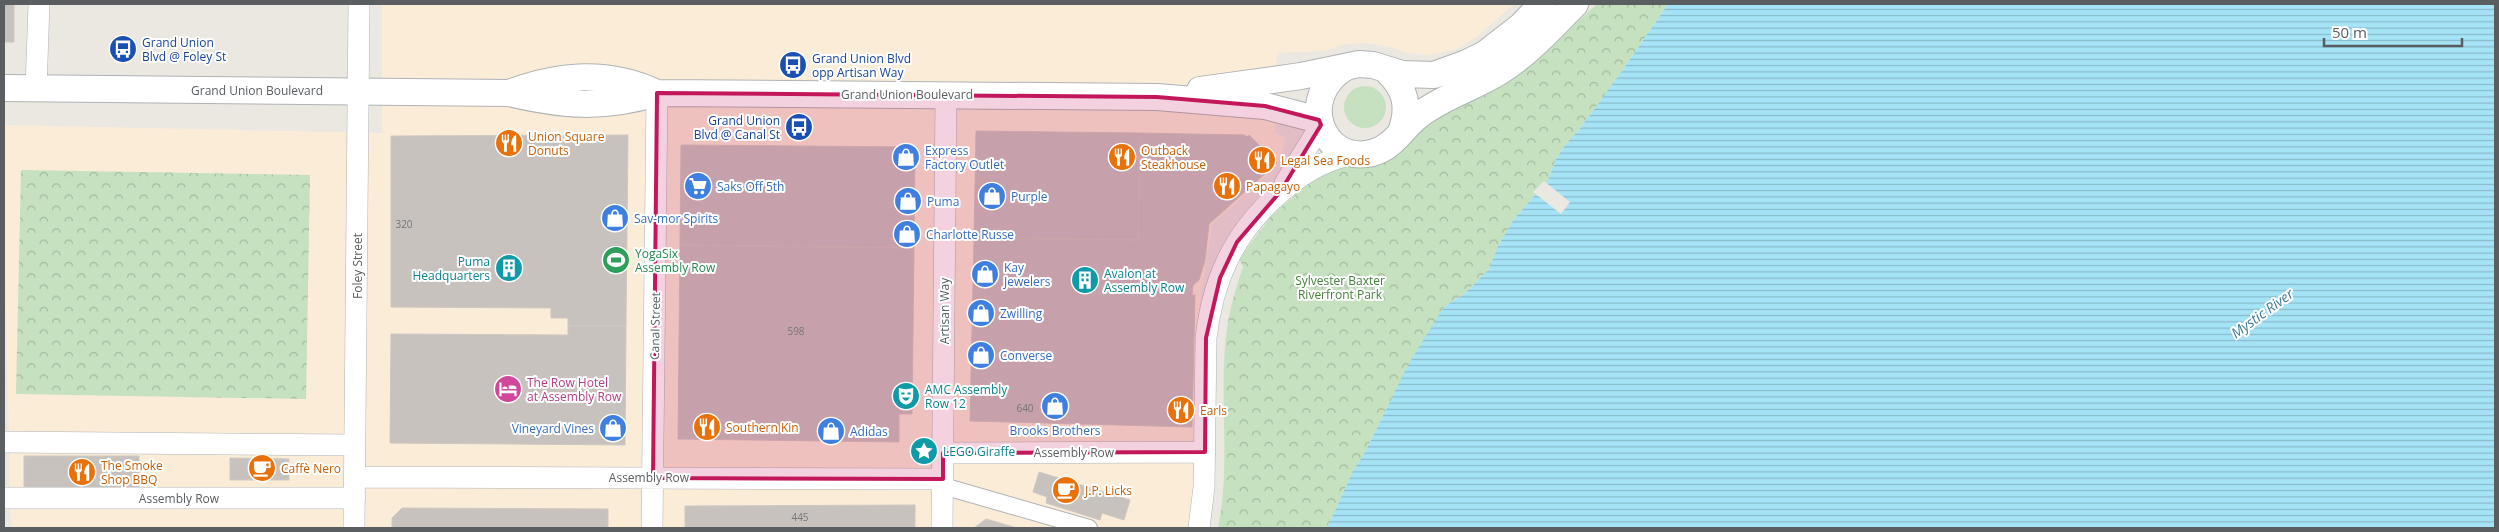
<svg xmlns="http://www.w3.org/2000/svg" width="2499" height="532" font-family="'Open Sans',sans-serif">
  <defs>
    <pattern id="park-crowns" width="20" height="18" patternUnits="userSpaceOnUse" patternTransform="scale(1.25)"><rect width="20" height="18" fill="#c5e1bf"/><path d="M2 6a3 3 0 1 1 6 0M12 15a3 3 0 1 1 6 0" fill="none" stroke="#a3ba9f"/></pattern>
    <pattern id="water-rules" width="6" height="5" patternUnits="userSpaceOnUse" patternTransform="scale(1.25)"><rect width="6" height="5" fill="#a5e3f7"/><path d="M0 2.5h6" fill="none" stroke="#89bbcb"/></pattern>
  </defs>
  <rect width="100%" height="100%" fill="#ebe7e1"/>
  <path fill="#faecd7" d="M382,4h1132l-37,33 -22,13 -27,5 -22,-2 -15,-6 -23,-4 -22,1 -22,7 -47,2 -2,80 11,5 -9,28 -65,58 -12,79v110l-6,90 -7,25h-1176l-7,-306v-97l378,8z"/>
  <path fill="#c5e1bf" d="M1344 107a21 21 0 1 1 42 0a21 21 0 1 1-42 0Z"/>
  <path fill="url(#park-crowns)" d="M1597,4h71l-44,64 -45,62 -14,15 -9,14 -8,21 -34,39 -16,27 -9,23 -25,25 -20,13 -59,104 -20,41 -12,19 -26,57h-109c14,-67 -1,-138 10,-206 3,-18 9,-37 15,-55l-4,-8 33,-44 46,-40 113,-57 111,-64z
    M21,170l289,5 -4,224 -290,-5z"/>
  <path fill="url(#water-rules)" d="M1668,4h827v524h-1168l26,-57 12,-19 44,-89 35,-56 20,-13 25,-25 9,-23 16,-27 34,-39 8,-21 9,-14 14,-15 45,-62z"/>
  <path fill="#ebe7e1" d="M1544,181l26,21 -9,12 -28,-22z"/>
  <path fill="#c7c2be" stroke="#cfc8c0" d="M4,4h10v38h-10z
    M976,131l164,2 -2,107 -164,-2z
    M1140,133l104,2 3,2 2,-2 28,28 -68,61 -4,36 -6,20 -6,5 -1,10h3l-3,132 -222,-6 4,-183 164,2z
    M628,135l-2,191h-58v-8h-17v-10l-160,-1v-171z
    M681,145l234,2 -1,101 -234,-3z
    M680,245l234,3 -2,166h-13v28l-221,-3z
    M568,326h58l-1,119 -235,-2 1,-109 177,1z
    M24,456h115v33h-115z
    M230,458l59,1v21h-59z
    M1039,472l91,28 -6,20 -22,-7 -2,7 -54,-17 1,-6 -14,-5z
    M915,505v23h-230v-22z
    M402,508l206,1v19h-216v-10z
    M986,519l31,9h-43z"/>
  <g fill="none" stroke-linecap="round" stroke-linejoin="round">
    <g stroke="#afb3b6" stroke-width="18">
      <path id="pedestrian" d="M943,486l146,42"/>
    </g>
    <g stroke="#afb3b6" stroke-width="22">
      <path id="minor" d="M36,89l3,-85
        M1285,183l36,-58
        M4,442l350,3
        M943,453l262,-1
        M355,477l588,2
        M4,498h351
        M354,528l5,-524
        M652,528l5,-435
        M942,528l4,-434
        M1199,528l5,-41 2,-149c3,-26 9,-52 21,-77 22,-47 78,-102 131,-107"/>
    </g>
    <g stroke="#afb3b6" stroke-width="28">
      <path id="tertiary" d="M1346,67c-50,29 -25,98 26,86 22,-5 32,-28 50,-40 23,-17 53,-26 77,-41 29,-18 52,-44 76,-68
        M1387,71c19,18 23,36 14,61
        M4,88l505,5c55,13 93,16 148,0l500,4 108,9 54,14
        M1200,90l101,-14 58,-12 14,1 29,9 32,1 33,-12 18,-9 36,-28 21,-22
        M509,93c51,-19 99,-23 148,0"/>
    </g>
    <use href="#pedestrian" stroke="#fff" stroke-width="16"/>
    <use href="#minor" stroke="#fff" stroke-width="21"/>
    <use href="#tertiary" stroke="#fff" stroke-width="26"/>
  </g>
  <path fill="#c2185b" fill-opacity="0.2" stroke="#c2185b" stroke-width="4" stroke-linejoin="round" d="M657,93l500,4 108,9 54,14 2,5 -41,67 -43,50 -17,36 -14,60 -1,114 -262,1v26l-290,-1z"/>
  <defs>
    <g id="bus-disc" transform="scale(1.4375)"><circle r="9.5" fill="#1a4fb4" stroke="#fff"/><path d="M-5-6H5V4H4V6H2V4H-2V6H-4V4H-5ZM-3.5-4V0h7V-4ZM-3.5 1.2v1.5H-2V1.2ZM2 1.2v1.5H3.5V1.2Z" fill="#fff"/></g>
    <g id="restaurant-disc" transform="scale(1.4375)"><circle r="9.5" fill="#e8710a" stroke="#fff"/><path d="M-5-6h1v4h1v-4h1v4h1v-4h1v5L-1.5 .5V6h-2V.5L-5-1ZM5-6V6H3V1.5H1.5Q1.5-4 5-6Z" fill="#fff"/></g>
    <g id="shop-disc" transform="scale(1.4375)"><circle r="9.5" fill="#3f7fe0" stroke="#fff"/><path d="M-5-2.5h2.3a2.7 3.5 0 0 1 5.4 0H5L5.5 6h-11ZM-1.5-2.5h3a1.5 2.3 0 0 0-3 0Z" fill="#fff"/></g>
    <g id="supermarket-disc" transform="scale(1.4375)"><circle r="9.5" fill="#3f7fe0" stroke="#fff"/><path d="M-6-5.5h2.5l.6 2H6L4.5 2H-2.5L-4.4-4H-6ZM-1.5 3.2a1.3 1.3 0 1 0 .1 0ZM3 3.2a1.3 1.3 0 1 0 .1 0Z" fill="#fff"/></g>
    <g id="stadium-disc" transform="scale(1.4375)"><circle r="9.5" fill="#2e9e5b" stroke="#fff"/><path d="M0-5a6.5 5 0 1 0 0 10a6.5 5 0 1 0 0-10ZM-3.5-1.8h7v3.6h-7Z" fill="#fff"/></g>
    <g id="building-disc" transform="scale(1.4375)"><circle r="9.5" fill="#0f9aa8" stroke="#fff"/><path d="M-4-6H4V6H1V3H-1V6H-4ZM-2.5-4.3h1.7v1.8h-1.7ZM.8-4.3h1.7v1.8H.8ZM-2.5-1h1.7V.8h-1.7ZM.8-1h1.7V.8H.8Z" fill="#fff"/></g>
    <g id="hotel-disc" transform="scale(1.4375)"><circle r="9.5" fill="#d1479c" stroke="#fff"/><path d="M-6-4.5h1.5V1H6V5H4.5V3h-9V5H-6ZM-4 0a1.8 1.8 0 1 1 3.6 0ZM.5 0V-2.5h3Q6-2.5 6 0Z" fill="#fff"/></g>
    <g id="theatre-disc" transform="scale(1.4375)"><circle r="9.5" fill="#0f9aa8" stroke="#fff"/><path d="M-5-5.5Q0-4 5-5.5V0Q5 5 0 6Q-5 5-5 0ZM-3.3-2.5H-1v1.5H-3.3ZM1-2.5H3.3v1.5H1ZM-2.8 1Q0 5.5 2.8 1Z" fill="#fff"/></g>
    <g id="sight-disc" transform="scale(1.4375)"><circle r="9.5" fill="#0f9aa8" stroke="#fff"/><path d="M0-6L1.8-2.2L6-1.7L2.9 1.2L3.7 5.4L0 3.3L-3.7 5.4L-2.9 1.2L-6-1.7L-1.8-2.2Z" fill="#fff"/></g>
    <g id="cafe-disc" transform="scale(1.4375)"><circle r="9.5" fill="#e8710a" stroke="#fff"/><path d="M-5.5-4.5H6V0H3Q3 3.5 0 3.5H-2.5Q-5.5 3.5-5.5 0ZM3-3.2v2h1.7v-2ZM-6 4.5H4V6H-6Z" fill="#fff"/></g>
  </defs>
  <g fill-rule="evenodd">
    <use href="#bus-disc" x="123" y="49"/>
    <use href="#bus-disc" x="793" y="65"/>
    <use href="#bus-disc" x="799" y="127"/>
    <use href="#restaurant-disc" x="509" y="143"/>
    <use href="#shop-disc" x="906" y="157"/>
    <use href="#restaurant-disc" x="1122" y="157"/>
    <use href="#restaurant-disc" x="1262" y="160"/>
    <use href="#supermarket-disc" x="698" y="186"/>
    <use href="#restaurant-disc" x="1227" y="186"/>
    <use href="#shop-disc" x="992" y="196"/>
    <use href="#shop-disc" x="908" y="201"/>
    <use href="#shop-disc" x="615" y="218"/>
    <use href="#shop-disc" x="907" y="234"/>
    <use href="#stadium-disc" x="616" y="260"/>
    <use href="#building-disc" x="509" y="268"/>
    <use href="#shop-disc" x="985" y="274"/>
    <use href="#building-disc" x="1085" y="280"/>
    <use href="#shop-disc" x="981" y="313"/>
    <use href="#shop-disc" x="981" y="355"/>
    <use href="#hotel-disc" x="508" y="389"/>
    <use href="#theatre-disc" x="906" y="396"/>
    <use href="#shop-disc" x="1055" y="406"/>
    <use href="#restaurant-disc" x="1181" y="410"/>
    <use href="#restaurant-disc" x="707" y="427"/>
    <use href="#shop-disc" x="613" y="428"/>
    <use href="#shop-disc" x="831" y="431"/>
    <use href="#sight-disc" x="924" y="451"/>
    <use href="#cafe-disc" x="262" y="468"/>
    <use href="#restaurant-disc" x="82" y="472"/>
    <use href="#cafe-disc" x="1066" y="490"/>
  </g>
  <g text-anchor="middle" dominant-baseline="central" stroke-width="4" stroke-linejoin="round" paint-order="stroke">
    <g font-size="10" fill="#757778">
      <text x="404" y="224">320</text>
      <text x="796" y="331">598</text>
      <text x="1025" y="408">640</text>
      <text x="800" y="517">445</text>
    </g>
    <g font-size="12" fill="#164399" stroke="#fff" text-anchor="start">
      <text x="142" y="42">Grand Union<tspan x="142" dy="14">Blvd @ Foley St</tspan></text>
      <text x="812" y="58">Grand Union Blvd<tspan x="812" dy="14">opp Artisan Way</tspan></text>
      <text x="780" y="120" text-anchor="end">Grand Union<tspan x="780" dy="14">Blvd @ Canal St</tspan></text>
    </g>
    <g font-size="12" fill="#5a5e61" stroke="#fff">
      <text x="257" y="90">Grand Union Boulevard</text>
      <text x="907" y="94">Grand Union Boulevard</text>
      <text transform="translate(357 266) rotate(-90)">Foley Street</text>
      <text transform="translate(944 311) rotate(-90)">Artisan Way</text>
      <text transform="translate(655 326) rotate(-89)">Canal Street</text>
      <text x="1074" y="452">Assembly Row</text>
      <text x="649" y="477">Assembly Row</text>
      <text x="179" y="498">Assembly Row</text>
    </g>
    <g font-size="12" fill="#c56008" stroke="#fff" text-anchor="start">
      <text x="528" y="136">Union Square<tspan x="528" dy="14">Donuts</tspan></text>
      <text x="1141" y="150">Outback<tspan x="1141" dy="14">Steakhouse</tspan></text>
      <text x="1281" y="160">Legal Sea Foods</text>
      <text x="1246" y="186">Papagayo</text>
      <text x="1200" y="410">Earls</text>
      <text x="726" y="427">Southern Kin</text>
      <text x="101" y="465">The Smoke<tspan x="101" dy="14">Shop BBQ</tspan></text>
      <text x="281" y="468">Caffè Nero</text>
      <text x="1085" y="490">J.P. Licks</text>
    </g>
    <g font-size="12" fill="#366cbe" stroke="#fff" text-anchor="start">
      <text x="925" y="150">Express<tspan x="925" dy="14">Factory Outlet</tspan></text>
      <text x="717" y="186">Saks Off 5th</text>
      <text x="1011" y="196">Purple</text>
      <text x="927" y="201">Puma</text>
      <text x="634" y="218">Sav-mor Spirits</text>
      <text x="926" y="234">Charlotte Russe</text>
      <text x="1004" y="267">Kay<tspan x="1004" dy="14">Jewelers</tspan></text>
      <text x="1000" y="313">Zwilling</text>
      <text x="1000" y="355">Converse</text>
      <text x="594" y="428" text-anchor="end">Vineyard Vines</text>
      <text x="1055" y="430" text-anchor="middle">Brooks Brothers</text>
      <text x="850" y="431">Adidas</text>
    </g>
    <g font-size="12" fill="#27864d" stroke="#fff" text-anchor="start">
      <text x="635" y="253">YogaSix<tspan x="635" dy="14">Assembly Row</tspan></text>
    </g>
    <g font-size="12" fill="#0d838f" stroke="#fff" text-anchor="start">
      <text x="490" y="261" text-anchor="end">Puma<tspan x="490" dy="14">Headquarters</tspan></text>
      <text x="1104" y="273">Avalon at<tspan x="1104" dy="14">Assembly Row</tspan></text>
      <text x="925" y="389">AMC Assembly<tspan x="925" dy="14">Row 12</tspan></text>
      <text x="943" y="451">LEGO Giraffe</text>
    </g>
    <g font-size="12" fill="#447f3b" stroke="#fff">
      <text x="1340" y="280">Sylvester Baxter<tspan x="1340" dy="14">Riverfront Park</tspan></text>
    </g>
    <g font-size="12" fill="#b23c85" stroke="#fff" text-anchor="start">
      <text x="527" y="382">The Row Hotel<tspan x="527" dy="14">at Assembly Row</tspan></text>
    </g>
    <g font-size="14" font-style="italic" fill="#3f7a97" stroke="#fff">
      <text transform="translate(2262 313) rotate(-36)">Mystic River</text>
    </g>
  </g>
  <rect width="2499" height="532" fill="none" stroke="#5a5e61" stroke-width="10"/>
  <path d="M2324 38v8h138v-8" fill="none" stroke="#5a5e61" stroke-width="2.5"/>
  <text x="2332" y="38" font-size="15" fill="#5a5e61" stroke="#ffffff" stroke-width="4" paint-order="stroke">50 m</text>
</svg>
